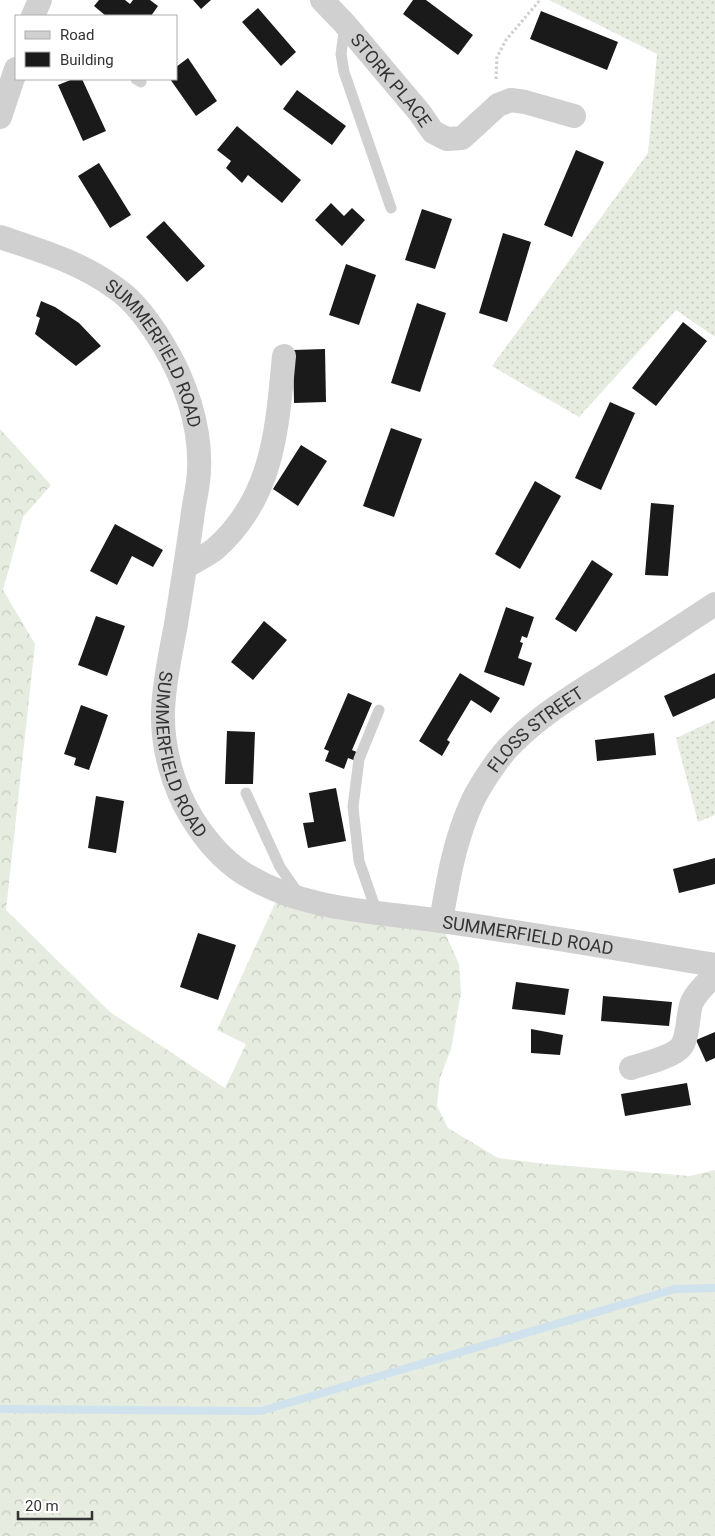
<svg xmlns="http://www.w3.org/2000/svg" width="715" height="1536" font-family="Roboto,sans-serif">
  <defs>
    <pattern id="grass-dots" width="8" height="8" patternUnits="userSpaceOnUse" patternTransform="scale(1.25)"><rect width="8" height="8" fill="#e6ecdf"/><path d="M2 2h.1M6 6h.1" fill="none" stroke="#c6cbc0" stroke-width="1.8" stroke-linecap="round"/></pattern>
    <pattern id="forest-crowns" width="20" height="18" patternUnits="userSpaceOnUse" patternTransform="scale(1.25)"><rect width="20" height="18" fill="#e6ecdf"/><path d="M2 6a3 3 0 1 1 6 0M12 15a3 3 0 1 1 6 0" fill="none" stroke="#c6cbc0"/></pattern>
  </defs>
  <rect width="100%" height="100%" fill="#fff"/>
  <path fill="url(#grass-dots)" d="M549,0h166v337l-39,-27 -97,107 -87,-51 156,-213 9,-99z
    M715,720v95l-17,7 -22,-84z"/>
  <path fill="url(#forest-crowns)" d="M0,429l51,56 -28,32 -20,73 32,54 -29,266 104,102 115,76 21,-44 -29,-14 62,-135 162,29 18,40 2,29 -10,56 -11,29 -3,28 11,22 50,30 47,6 145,12 25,-6v366h-715z"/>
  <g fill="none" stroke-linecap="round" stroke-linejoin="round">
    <path stroke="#cfe2ee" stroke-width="8" d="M0,1409l261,2 414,-122 40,-1"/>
  </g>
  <path fill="#1a1a1a" d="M99,0h26l5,4 3,-4h17l8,6 -7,10h-45l-12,-10z
    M193,0h18l-10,9z
    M413,0h13l47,35 -15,20 -55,-41z
    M258,8l38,44 -15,14 -39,-44z
    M541,11l77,31 -11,28 -77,-31z
    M188,58l29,43 -21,15 -26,-37h6v-12z
    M73,79h9l24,52 -23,10 -25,-56z
    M297,90l49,36 -14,19 -49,-36z
    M237,126l64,54 -19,23 -34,-28 -6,8 -16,-15 5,-7 -14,-11z
    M576,150l28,12 -32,75 -28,-12z
    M99,163l32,52 -21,13 -32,-52z
    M331,203l13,13 8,-8 13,12 -23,26 -27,-26z
    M422,209l30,10 -17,50 -30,-9z
    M164,221l41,45 -18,16 -41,-45z
    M503,233l28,9 -24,80 -28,-9z
    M346,264l30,11 -17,50 -30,-10z
    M41,301l14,6 24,16 22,23 -25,20 -41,-32 5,-16 -4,-2z
    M417,303l29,10 -26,79 -29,-9z
    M683,322l24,19 -51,65 -24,-18z
    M325,349l1,53 -32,1 -1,-53z
    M610,402l25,11 -34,77 -26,-12z
    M391,428l31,11 -28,78 -31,-11z
    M301,445l26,16 -29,45 -25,-17z
    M535,481l26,15 -41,73 -25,-15z
    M651,503l23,2 -6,71 -23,-1z
    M115,524l48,26 -10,17 -21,-11 -15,29 -27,-14z
    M592,560l21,14 -37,58 -21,-13z
    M506,607l28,10 -7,21 -5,-2 -2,6 3,1 -5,15 14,5 -8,23 -40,-14z
    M96,616l29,10 -18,50 -29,-11z
    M264,621l23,19 -34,40 -22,-18z
    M460,673l40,25 -9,15 -20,-13 -24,40 3,2 -8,14 -23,-15z
    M715,673v25l-42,19 -9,-21z
    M348,693l24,10 -20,47 7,3 -3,8 -8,-3 -4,11 -19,-8 4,-10 -5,-2z
    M81,705l27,10 -19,55 -15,-5 2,-7 -12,-4z
    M227,731l28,1 -2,52h-28z
    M654,733l2,22 -59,6 -2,-21z
    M336,788l10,53 -38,7 -5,-25 11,-1 -5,-29z
    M96,796l28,5 -8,52 -28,-5z
    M715,858v26l-36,9 -6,-24z
    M198,933l38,12 -18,55 -38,-13z
    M516,982l53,7 -4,26 -53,-6z
    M603,996l69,6 -3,24 -68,-5z
    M531,1029l32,6 -3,20 -29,-2z
    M715,1032v26l-9,4 -10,-22z
    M687,1083l4,22 -66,11 -4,-22z"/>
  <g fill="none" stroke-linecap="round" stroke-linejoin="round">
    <path stroke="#cdcdcd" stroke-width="3" stroke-dasharray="2.5 2.5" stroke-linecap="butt" d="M496,79l1,-22 9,-17 34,-40"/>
    <path stroke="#d0d0d0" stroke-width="11" d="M345,26l-4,28 3,18 47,136
      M136,79l5,3
      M246,793l34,74 20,29
      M377,913l-18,-52 -6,-54 6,-48 20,-49"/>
    <g stroke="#d0d0d0" stroke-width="24">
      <path id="s1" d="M322,0l23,24 75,89 13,19 14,7 15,-1 36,-33 13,-5 14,2 49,14"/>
      <path d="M33,16l7,-16"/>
      <path d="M0,117l16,-48"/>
      <path id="s2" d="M0,237c39,13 80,25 114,50 21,14 36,36 49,57 22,36 38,82 36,125 0,14 -4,29 -6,43 -5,37 -11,75 -17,112 -5,28 -12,57 -13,87 -1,37 10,76 29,107 13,21 31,42 51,55 61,38 130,38 199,48 91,13 182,29 273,44"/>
      <path d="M185,567c10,-6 21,-11 30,-18 59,-52 62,-121 69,-193"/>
      <path id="s3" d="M441,921c7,-41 14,-83 32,-121 8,-16 26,-44 39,-56 28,-29 64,-50 98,-72 35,-22 70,-45 105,-68"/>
      <path d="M631,1068c12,-4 42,-11 50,-21 8,-10 6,-33 11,-45 5,-11 15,-19 23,-27"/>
    </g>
  </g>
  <g text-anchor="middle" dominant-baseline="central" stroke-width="5" stroke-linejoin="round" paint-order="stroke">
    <g font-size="18" fill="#333" stroke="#fff">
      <text stroke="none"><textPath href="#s1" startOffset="106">STORK PLACE</textPath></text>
      <text stroke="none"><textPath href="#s2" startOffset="204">SUMMERFIELD ROAD</textPath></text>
      <text stroke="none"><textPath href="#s3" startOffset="221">FLOSS STREET</textPath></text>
      <text stroke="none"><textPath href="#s2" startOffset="624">SUMMERFIELD ROAD</textPath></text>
      <text stroke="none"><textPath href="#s2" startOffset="1059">SUMMERFIELD ROAD</textPath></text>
    </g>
  </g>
  <rect x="15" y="15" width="162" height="65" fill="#ffffff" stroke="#adadad"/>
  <rect x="25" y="31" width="25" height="8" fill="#d0d0d0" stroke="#adadad"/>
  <text x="60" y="40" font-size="15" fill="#333333">Road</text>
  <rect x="25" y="52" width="25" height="15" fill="#1a1a1a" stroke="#adadad"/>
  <text x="60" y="65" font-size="15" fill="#333333">Building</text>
  <path d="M18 1511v8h74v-8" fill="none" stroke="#333333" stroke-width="2.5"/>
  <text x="25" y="1511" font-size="15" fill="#333333" stroke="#ffffff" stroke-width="4" paint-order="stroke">20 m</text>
</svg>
